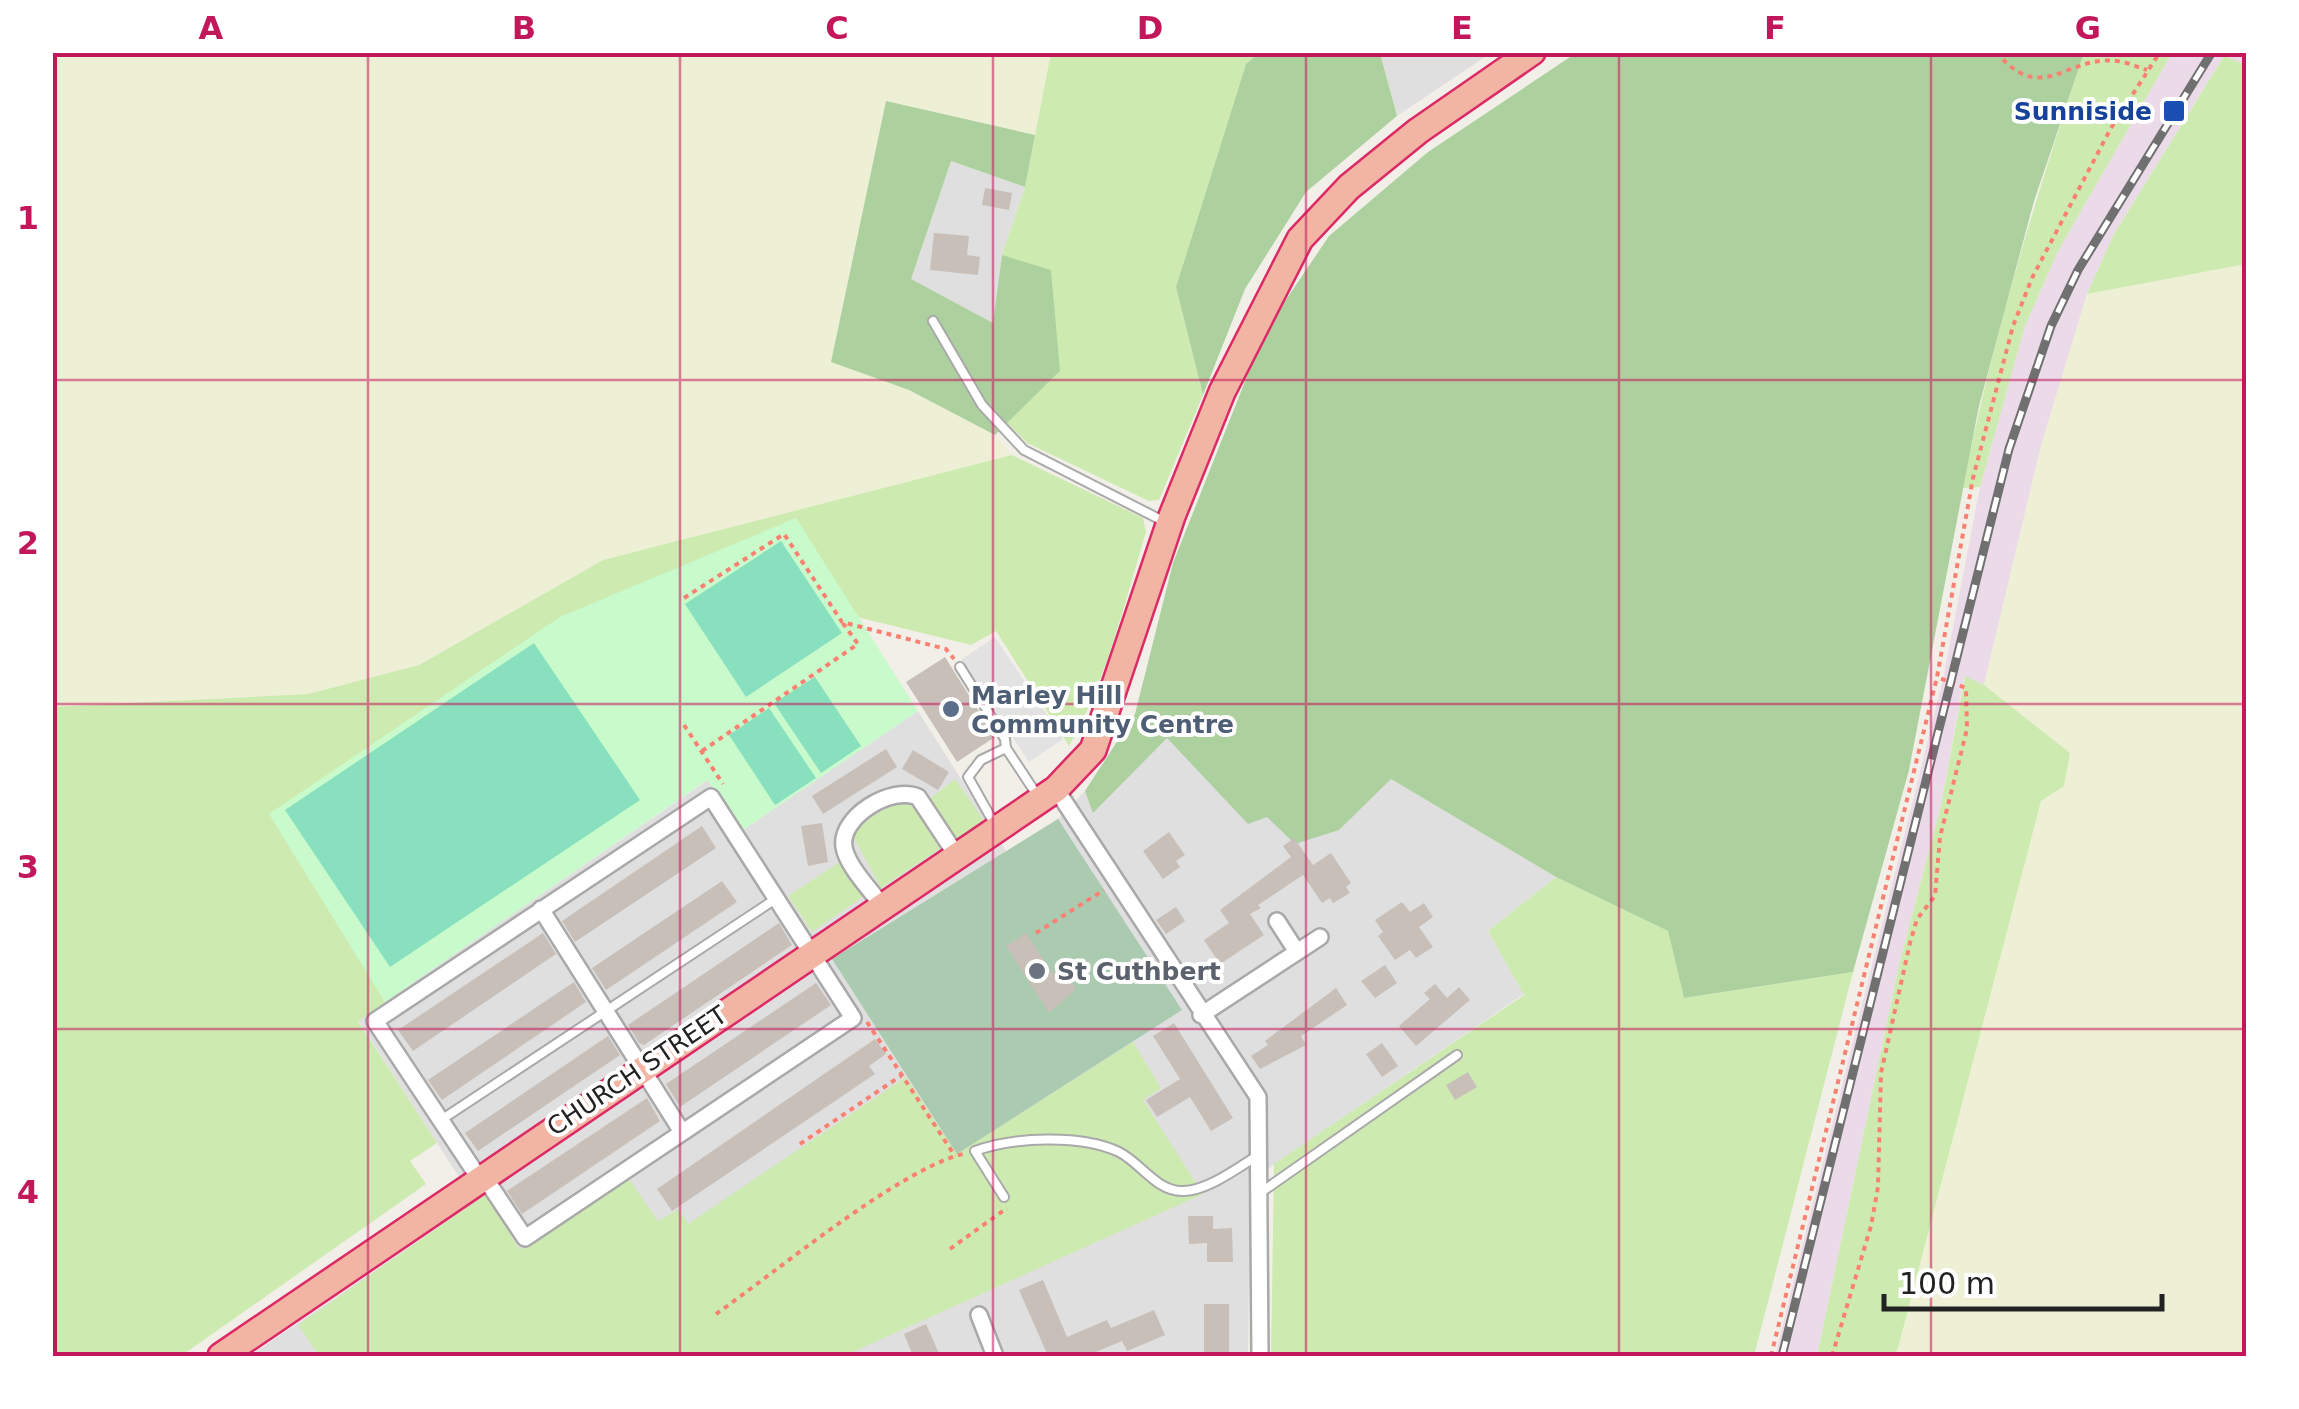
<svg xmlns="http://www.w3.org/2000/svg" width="2299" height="1409" font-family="'DejaVu Sans',sans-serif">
  <rect width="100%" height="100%" fill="#f2efe9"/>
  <path fill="#e0dfdf" d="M1380,52l111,1 -94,63z
    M951,161l74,26 -23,68 -9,68 -83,-44z
    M918,711l89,141 51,-33 27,-28 50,-77 256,65 165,98 -68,54 36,63 -274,187 -2,175h-998l225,-154 -117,-182 350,-240 35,50z"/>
  <path fill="#ebdbe8" d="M2172,53h74v12l-23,-8 -109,177 -27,60 -46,152 -57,239 -20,-8 -23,128 -42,160 -82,391h-42l168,-677 37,-192 45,-161 33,-75z"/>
  <path fill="#eef0d5" d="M52,53h999l-16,82 -149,-34 -55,260 78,29 86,45 17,20 -409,105 -185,105 -110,29 -255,13z
    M2246,264v1092h-352l147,-555 23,-15 6,-33 -86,-68 57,-239 46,-152z"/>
  <path fill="#cdebb0" d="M1051,53h209l-14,11 -70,223 27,108 -44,105 -10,1 -122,-58 -20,-20 53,-52 -58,-116 23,-68z
    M2084,53h88l-114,198 -33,75 -45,161 -17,1c29,-149 73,-292 121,-435z
    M2224,56l22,9v199l-159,30 27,-60z
    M1012,455l131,63 3,14c-22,72 -39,148 -77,214l-73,-115 -25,14 -114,-28 -7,-11 -228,-12 -62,23 -212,321 37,64 -27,19 79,122 -27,18 16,23 -245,172h-128l-1,-649 256,-13 111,-29 184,-105z
    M1965,676l19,9 86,68 -6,33 -23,15 -143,547 -4,8h-77l82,-391 42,-160z
    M955,779l30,43 -29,20 -29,-41z
    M899,802l13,2 28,45 -59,39 -29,-54 3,-8z
    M841,861l23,35 -52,36 -24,-36z
    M1556,877l112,54 16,67 169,-26 -99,384h-483l3,-192 250,-169 -36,-64z
    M1133,1042l28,46 -18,12 60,94 -359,162h-525l-21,-31 187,-130 35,55 109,-71 29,42 21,-12 9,15 218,-147 51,77z"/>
  <path fill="#add19e" d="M1260,52l120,1 17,63 -91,76 -61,97 -42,106 -27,-108 70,-223z
    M1576,53h508l-50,148 -55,205 -70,364 -56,202 -169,26 -16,-67 -112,-54 -165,-98 -52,51 -44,14 -28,-27 -19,7 -81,-86 -74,75 -8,-22 50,-77 38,-151 92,-232 64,-95 99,-84z
    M886,101l149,34 -10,52 -74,-26 -40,118 82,44 9,-68 49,15 9,101 -65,64 -86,-45 -78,-28z"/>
  <path fill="#aacbaf" d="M1058,819l124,191 -225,144 -125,-195z"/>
  <path fill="#c8facc" d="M796,518l122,193 -175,119 -36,-50 -322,222 -116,-188 291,-197z"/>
  <path fill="#88e0be" d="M781,541l61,92 -96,64 -61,-93z
    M534,643l106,157 -250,167 -105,-157z
    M815,677l46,69 -40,27 -47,-70z
    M769,708l47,70 -41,27 -46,-70z"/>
  <path fill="#e2e2e2" d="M995,637l68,102 -34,23 -68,-102z"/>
  <path fill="#c7bfb8" d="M985,188l27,5 -3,17 -27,-5z
    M934,233l35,3 -2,19 13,2 -2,18 -48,-5z
    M945,657l50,80 -38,25 -51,-80z
    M886,749l11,18 -74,47 -11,-18z
    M913,750l36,22 -11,18 -36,-21z
    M822,823l6,39 -20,4 -7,-40z
    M702,826l14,22 -141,94 -13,-21z
    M1169,832l16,23 -9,6 4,6 -17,12 -20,-28z
    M1294,838l19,27 18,-12 20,30 -5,4 4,6 -17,10 -3,-5 -8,5 -19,-28 -45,30 3,3 -11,6 14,21 -44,29 -16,-24 25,-17 -9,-13 71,-53 -8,-11z
    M722,881l15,21 -131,88 -14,-22z
    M1402,902l8,10 14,-9 9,14 -14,10 14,20 -17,11 -6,-8 -15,10 -17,-24 5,-4 -8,-12z
    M1176,907l9,14 -19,13 -10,-14z
    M779,923l13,22 -148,100 -5,-2 -11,-18z
    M543,933l13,21 -143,97 -15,-21z
    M1026,933l27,41 10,-6 13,21 -27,24 -43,-67z
    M1385,965l12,18 -22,15 -14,-17z
    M574,982l12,20 -144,98 -14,-20z
    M816,983l15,22 -151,102 -14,-23z
    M1435,984l12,14 12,-11 11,13 -54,46 -17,-20 31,-27 -6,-6z
    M1336,988l11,17 -46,31 5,9 -46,24 -9,-13 17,-11 -3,-4z
    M1174,1023l59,95 -22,13 -21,-34 -33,20 -11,-17 34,-21 -27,-43z
    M608,1036l12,19 -142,96 -13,-18z
    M875,1039l11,15 -17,12 6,8 -203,137 -15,-22z
    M1382,1043l16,23 -16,11 -16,-23z
    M1468,1072l9,15 -22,13 -9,-15z
    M647,1098l13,23 -138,93 -15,-23z
    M1188,1216h25v13l19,-1 1,34h-26v-19l-18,1z
    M1043,1280l24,57 40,-17 4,8 43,-18 11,25 -38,16 -5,-10 -36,15h-38l-29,-66z
    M1204,1304h25v52h-25z
    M926,1324l8,18 6,14h-26l-3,-5 -7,-17z"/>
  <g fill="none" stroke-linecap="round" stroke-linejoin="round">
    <g stroke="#a9a9a9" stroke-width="12">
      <path id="service" d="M933,321l49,84 42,45 141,72
        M960,667l45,72 1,9
        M995,825l-27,-48 13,-17 25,-12 31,47
        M441,1120l336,-222
        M1260,1193l197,-138
        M1004,1197l-29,-46c38,-14 106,-17 144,1 22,11 38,40 64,39 25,0 55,-24 76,-36"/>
    </g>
    <g stroke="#a9a9a9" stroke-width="20">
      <path id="minor" d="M1056,789l202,308 2,259
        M883,907c-12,-17 -36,-41 -39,-60 -5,-30 48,-62 74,-50l39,59
        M541,909l141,223
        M1277,921l20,31
        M1201,1015l119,-78
        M479,1178l-104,-157 336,-224 142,221 -328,220 -42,-63
        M979,1315l16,41"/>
    </g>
    <g stroke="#dc2a67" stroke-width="30">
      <path id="trunk" d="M221,1356l835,-567 37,-39 79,-234 50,-124 78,-153 49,-52 69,-56 114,-79"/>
    </g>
    <path stroke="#fa8072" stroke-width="4" stroke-dasharray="5 5" stroke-linecap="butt" d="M1996,52c47,55 69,3 121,9 10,1 20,6 30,9
      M684,598l100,-64 58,88 104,27 8,10
      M684,725l39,59
      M702,751l156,-107 -16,-22
      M1036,933l68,-43
      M867,1022l88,134
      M800,1144l102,-69
      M950,1249l57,-41
      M716,1314c60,-42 182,-144 247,-160
      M1771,1356l166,-679
      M1832,1356l39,-130 7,-39 3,-114 29,-130 7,-24 18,-23 5,-59 27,-108 -1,-41 -29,-11 36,-199 40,-152 19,-48 79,-150 49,-76"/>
    <use href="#service" stroke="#fff" stroke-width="8"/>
    <use href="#minor" stroke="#fff" stroke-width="15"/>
    <use href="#trunk" stroke="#f2b4a3" stroke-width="25"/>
    <g stroke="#707070" stroke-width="9">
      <path id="rail" d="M1782,1356l227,-907 42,-123 27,-56 134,-218"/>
    </g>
    <use href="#rail" stroke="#fff" stroke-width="5" stroke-dasharray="15" stroke-linecap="butt"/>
  </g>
  <path fill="none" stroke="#c2185b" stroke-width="2.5" stroke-opacity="0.55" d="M368,52v1304M680,52v1304M993,52v1304M1306,52v1304M1619,52v1304M1931,52v1304M52,380h2194M52,704h2194M52,1029h2194"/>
  <rect fill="#1a4fb4" stroke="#fff" stroke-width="4" x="2162" y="99" width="24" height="24" rx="5"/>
  <circle fill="#5c6f8a" stroke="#fff" stroke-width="4" cx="951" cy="709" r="10"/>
  <circle fill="#6b7280" stroke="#fff" stroke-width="4" cx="1037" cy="971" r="10"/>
  <g text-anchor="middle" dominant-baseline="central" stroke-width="8" stroke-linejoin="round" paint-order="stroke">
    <g font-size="25" font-weight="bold" fill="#164399" stroke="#fff" text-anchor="end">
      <text x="2152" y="111">Sunniside</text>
    </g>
    <g font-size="25" font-weight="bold" fill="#4e5e75" stroke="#fff" text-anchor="start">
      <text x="971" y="695">Marley Hill<tspan x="971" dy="29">Community Centre</tspan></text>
    </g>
    <g font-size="25" font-weight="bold" fill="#5b616d" stroke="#fff" text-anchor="start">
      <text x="1057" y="971">St Cuthbert</text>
    </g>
    <g font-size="25" fill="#222" stroke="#fff">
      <text transform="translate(637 1071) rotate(-34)">CHURCH STREET</text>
    </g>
  </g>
  <rect width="2299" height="1409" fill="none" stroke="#ffffff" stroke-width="110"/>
  <path d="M1884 1294v15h278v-15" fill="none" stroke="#222222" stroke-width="5"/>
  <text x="1899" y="1294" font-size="30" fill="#222222" stroke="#ffffff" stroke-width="8" paint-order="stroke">100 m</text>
  <rect x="55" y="55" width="2189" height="1299" fill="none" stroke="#c2185b" stroke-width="4"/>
  <g font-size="32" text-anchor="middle" font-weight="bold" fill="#c2185b">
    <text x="211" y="39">A</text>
    <text x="524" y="39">B</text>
    <text x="837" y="39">C</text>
    <text x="1150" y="39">D</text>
    <text x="1462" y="39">E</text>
    <text x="1775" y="39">F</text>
    <text x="2088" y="39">G</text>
    <text x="28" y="229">1</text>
    <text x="28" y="554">2</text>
    <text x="28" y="878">3</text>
    <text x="28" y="1203">4</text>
  </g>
</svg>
